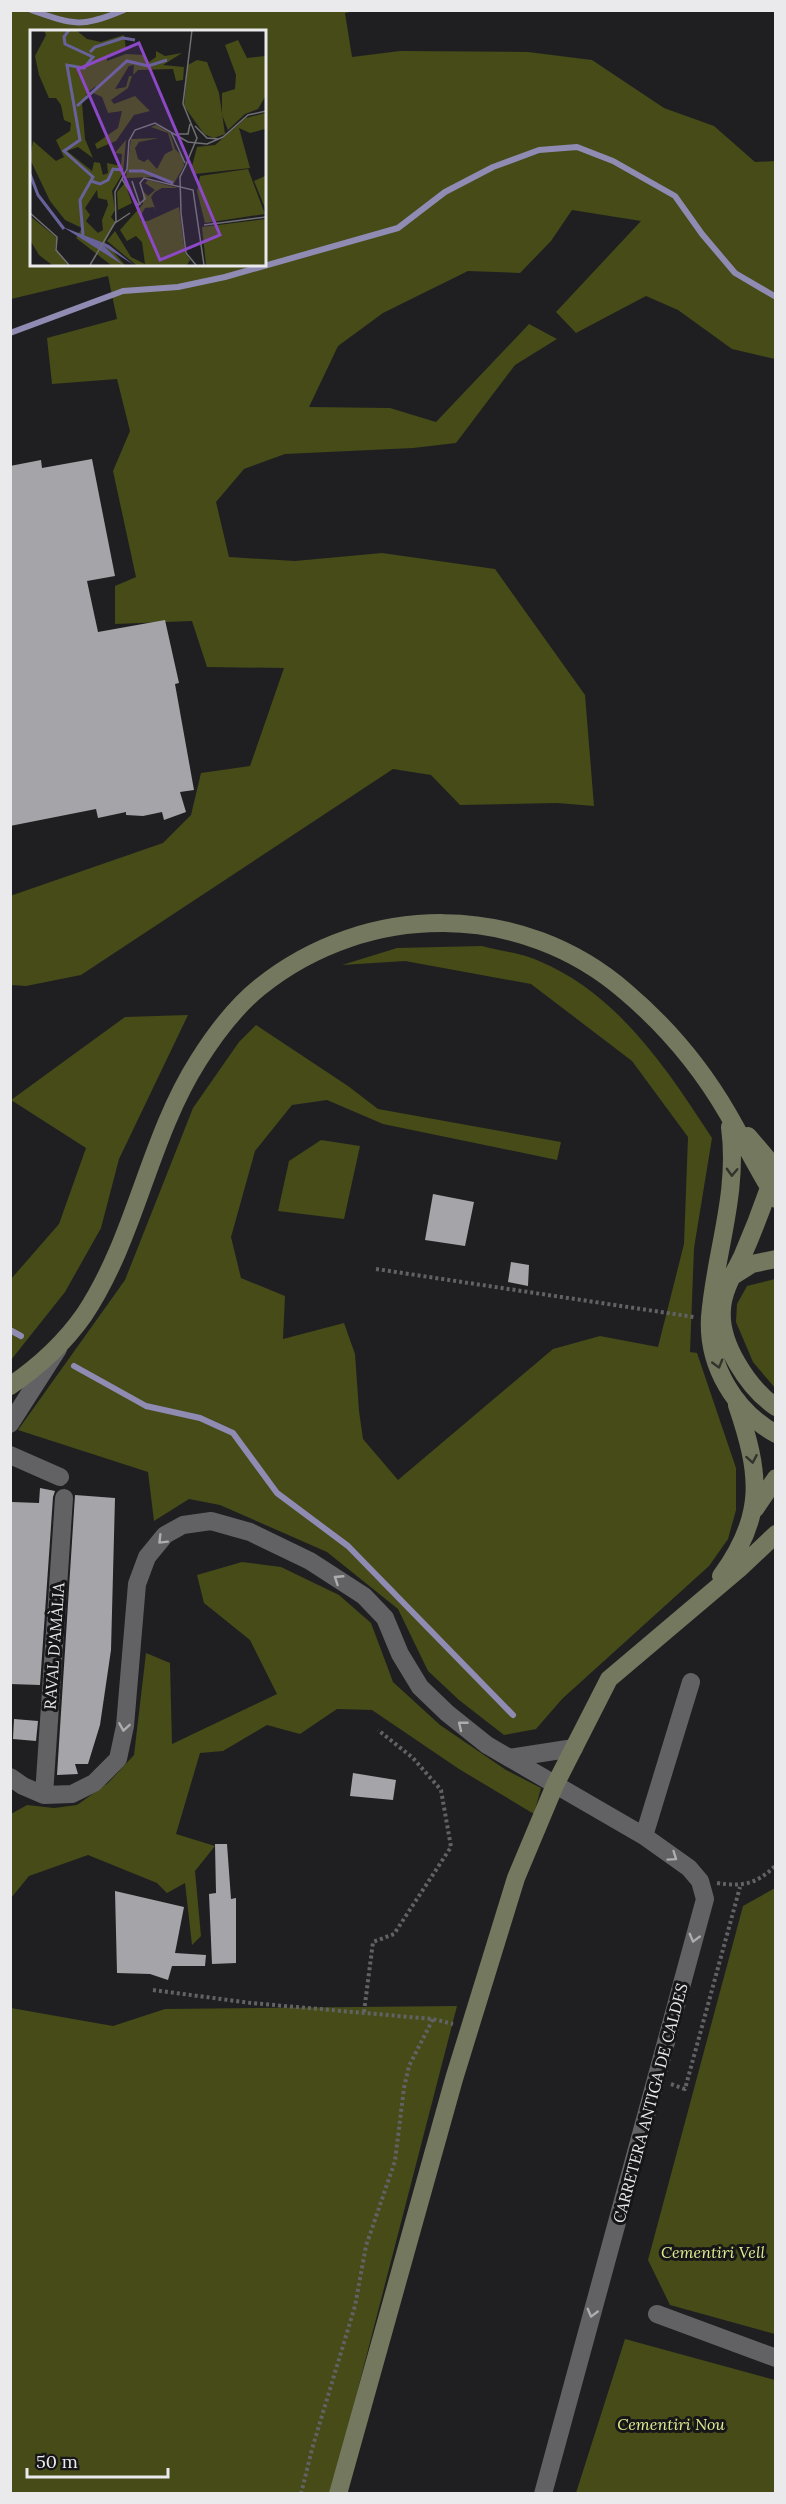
<svg xmlns="http://www.w3.org/2000/svg" width="786" height="2504" font-family="Lora,serif">
  <rect width="100%" height="100%" fill="#1f1f21"/>
  <path fill="#464b18" fill-rule="evenodd" d="M11,11h343l-9,2 7,44 48,-6 128,1 64,8 72,48 50,18 41,36 20,-1v198l-43,-10 -54,-39 -32,-14 -70,37 -20,-21 85,-91 -69,-11 -21,31 -31,32 -52,-2 -85,42 -45,33 -29,61 81,1 46,14 93,-98 28,15 -42,26 -59,78 -43,5 -128,6 -41,15 -28,33 13,55 66,4 87,-8 113,16 90,126 9,111 -37,-3 -97,2 -29,-30 -38,-6 -312,206 -55,11 -15,-1 -1,-89 153,-53 28,-28 10,-42 49,-7 34,-98 -77,-1 -15,-46 -77,3v-38l21,-9 -23,-106 17,-40 -13,-52 -65,5 -5,-46 70,-19 -9,-43 -97,23zM32,32h232v232h-232z
    M482,946c18,5 40,7 57,15 79,33 128,108 173,177l-18,110 -4,104 7,1 39,115v42l-8,29 -19,27 -147,133 -26,30 -32,6 -45,-35 -31,-29 -30,-62 -71,-57 -107,-47 -31,-6 -35,22 -6,-49 -130,-42 107,-150 68,-172 46,-66 17,-17 92,61 30,23 183,33 -4,18 -174,-36 -56,-24 -35,5 -37,46 -24,86 10,41 44,18 -2,43 61,-16 11,31 4,57 4,28 35,41 155,-131 47,-13 58,11 26,-103 4,-107 -56,-76 -101,-77 -126,-23 -63,4 55,-17z
    M188,1015l-69,144 -18,69 -36,64 -54,68v-81l48,-55 27,-76 -75,-48 114,-83z
    M321,1140l39,6 -16,73 -66,-8 11,-50z
    M775,1279h1l-1,109 -22,-26 -17,-40 1,-18 10,-18z
    M242,1562l39,5 58,28 32,28 22,59 47,43 66,45 35,18 -7,26 -75,-45 -87,-59 -35,-1 -37,25 -33,-9 -44,26 -23,2 -24,81 39,12 -20,25 6,65 -9,9 -7,-62 -18,10 -10,-10 -69,-28 -59,21 -18,22v-84l16,-9 27,3 23,-3 31,-22 26,-28 12,-102 24,10 2,81 105,-50 -27,-54 -46,-37 -7,-28z
    M775,1888v446l-105,-29 -22,-45 95,-354z
    M457,2006l-126,487 -320,1v-486l102,18 52,-17z
    M625,2339l150,41v113h-199z"/>
  <g fill="none" stroke-linecap="round" stroke-linejoin="round">
    <path stroke="#8f8bb3" stroke-width="6" d="M31,10c43,15 50,18 93,0
      M10,333l113,-42 55,-4 47,-10 173,-49 47,-36 48,-25 46,-17 38,-3 36,14 62,35 27,38 33,39 41,24
      M10,1330l11,6
      M74,1366l72,40 54,12 33,15 44,60 71,53 165,169"/>
  </g>
  <path fill="#a5a4a8" d="M92,459l23,117 -28,5 11,51 67,-12 14,63 -4,1 19,106 -14,2 6,20 -22,8 -2,-8 -19,4 -17,-1v-3l-28,6 -2,-9 -86,17v-360l31,-6 1,8z
    M433,1194l41,8 -9,44 -40,-6z
    M511,1262l18,3 -1,21 -20,-4z
    M40,1488l15,3 -2,6 -13,188 -30,-1 2,-182 27,1z
    M75,1495l40,3 -4,152 -11,75 -12,39h-13l3,10 -21,1z
    M14,1719l24,2 -2,20 -23,-2z
    M353,1773l43,7 -3,20 -43,-4z
    M215,1844h12l4,55 5,-1v65l-24,1 -3,-70 7,-1z
    M115,1891l69,16 -9,46 31,2 -1,11h-33l-4,14 -18,-6 -33,-1z"/>
  <g fill="none" stroke-linecap="round" stroke-linejoin="round">
    <path stroke="#626264" stroke-width="4" stroke-dasharray="3 3" stroke-linecap="butt" d="M376,1269l318,48
      M717,1883c26,4 40,1 59,-18
      M153,1990l98,13 182,16 20,5
      M364,2012l9,-70 21,-8 57,-87 -10,-57 -28,-32 -35,-28
      M671,2084l14,5 55,-202
      M301,2494l11,-45 43,-143 11,-60 29,-85 9,-73 5,-22 24,-47"/>
    <path stroke="#626265" stroke-width="18" d="M10,1424l48,-75
      M10,1455l50,22
      M509,1758l65,-10
      M10,1777l13,9 21,9 28,-1 22,-11 24,-24 7,-33 12,-142 10,-27 18,-22 18,-10 28,-4 39,11 60,29 54,35 21,22 15,36 20,33 27,26 40,32 157,91 45,32 11,13 5,18 -162,595
      M44,1795l20,-297
      M644,1836l47,-154
      M657,2314l119,44"/>
    <path stroke="#74785e" stroke-width="18" d="M730,1127c9,67 -15,126 -20,190 -3,49 25,94 66,117
      M748,1136l28,33
      M769,1188c-8,23 -17,46 -27,69 -8,16 -19,33 -20,52 -3,34 26,79 54,98
      M733,1276l19,-12 24,-5
      M10,1386c28,-19 55,-44 74,-71 52,-78 64,-175 114,-254 17,-27 37,-54 62,-74 107,-86 262,-86 366,5 40,34 76,77 102,122 16,28 31,57 48,85
      M755,1509l21,-31
      M721,1576c45,-61 39,-103 16,-171
      M338,2494l116,-415 62,-201 39,-93 54,-106 130,-110 37,-35"/>
  </g>
  <defs><path id="oneway-chevron" d="M-2-3.5L2.5 0L-2 3.5" fill="none" stroke-width="1.6" stroke-linecap="round" stroke-linejoin="round" transform="scale(1.5)"/></defs>
  <g stroke="#32332d">
    <use href="#oneway-chevron" transform="translate(732 1172) rotate(92)"/>
    <use href="#oneway-chevron" transform="translate(718 1364) rotate(74)"/>
    <use href="#oneway-chevron" transform="translate(752 1459) rotate(80)"/>
  </g>
  <g stroke="#adadaf">
    <use href="#oneway-chevron" transform="translate(162 1540) rotate(135)"/>
    <use href="#oneway-chevron" transform="translate(338 1579) rotate(-147)"/>
    <use href="#oneway-chevron" transform="translate(462 1725) rotate(-141)"/>
    <use href="#oneway-chevron" transform="translate(124 1727) rotate(99)"/>
    <use href="#oneway-chevron" transform="translate(673 1857) rotate(35)"/>
    <use href="#oneway-chevron" transform="translate(694 1938) rotate(105)"/>
    <use href="#oneway-chevron" transform="translate(592 2313) rotate(105)"/>
  </g>
  <g text-anchor="middle" dominant-baseline="central" stroke-width="6" stroke-linejoin="round" paint-order="stroke">
    <g font-size="16" fill="#eaeaec" stroke="#161518">
      <text transform="translate(54 1646) rotate(-86)">RAVAL D'AMÀLIA</text>
      <text transform="translate(650 2103) rotate(-75)">CARRETERA ANTIGA DE CALDES</text>
    </g>
    <g font-size="16" font-style="italic" fill="#e0ed90" stroke="#161518">
      <text x="713" y="2252">Cementiri Vell</text>
      <text x="671" y="2424">Cementiri Nou</text>
    </g>
  </g>
  <g transform="translate(30 30)">
    <rect width="236" height="236" fill="#1f1f21"/>
    <path d="M14,0h32l11,9 14,3 23,-7 2,14 -19,8v4l19,-7 19,1 4,7 7,-5v-6l9,5 17,-3 -19,12 21,2 -1,13 -7,1 -3,-12 -35,1 -5,5 1,-10 -5,1 -14,23 11,-2 3,-11h3l-4,12 -17,12 3,4 21,-8 15,15 -16,4 -18,26 -19,8 -2,-5 23,-16 4,-17 -14,2 -6,-16 -9,-4 3,-7 -8,6 -6,11 3,36 8,19 -15,-11 -11,4 25,20 2,-9 6,1 3,12 5,-2 -1,-10 14,3 1,-12 -7,-1 11,-13 -3,33 -11,18 3,19 -4,7 4,5 -10,20 20,23h-14l-35,-27 6,-10 -17,-8 -15,-19 -20,-42 3,-18 23,20 8,-4 -8,-17 14,-9 1,-8 -7,-3 -3,-15 -5,-7h-7l-10,-23 -4,-19 11,-21zM67,160l1,8 9,2 1,5 -6,15 1,10 -5,3 -12,-12 4,-6 -5,-7zM208,10l9,18 18,-2v41l-7,12 -13,5 -17,16 -6,-15v-22l13,-4 1,-14 -11,-30zM167,30l10,2 12,31 6,41 -11,4 -10,-4 -20,-28 4,-41zM235,83v16l-15,4 -11,-5 11,40 -55,6 -4,-4 6,-23 18,-2 31,-27zM126,95l14,8 5,16 8,8 1,9 -11,19 -19,-8 -28,1 5,-39 28,-1 -20,4 -4,6 3,11 6,3 4,-3 9,10 8,-15 8,-4 -5,-17 -17,-6zM218,139l17,45 -60,9 -8,-32 3,-15zM235,146v32l-11,-27zM118,150l30,8h-16l-7,4 -4,5 5,14 -2,-4 -9,1 -5,9 1,4h7l31,-14 6,46 5,7 -3,5h-51l-29,-24 8,-10 16,26 14,7 -3,-22 -6,-6 -9,5 -7,-11 23,-26v-13l5,5 7,-6 -10,-7zM95,153l7,20 -14,7 -1,-18zM0,186l27,22 -2,10 13,17h-16l-13,-10 -9,-15zM235,189v46h-59l-4,-38z" fill="#464b18" fill-rule="evenodd"/>
    <path d="M33,197l46,18 25,20 -30,-19 19,19z" fill="#68629a"/>
    <path fill="none" stroke="#68629a" stroke-width="3" d="M39,0l-5,7 1,7 28,13 -9,11 -17,-3 13,75 -16,11 29,26 -13,23 3,35M60,22l5,-5 28,-9 12,2M47,76l50,-45 21,5 19,-6M99,141h14l30,12M0,144l8,21 26,34M61,151l9,3 8,-4 5,-11 10,1"/>
    <path fill="none" stroke="#707072" stroke-width="1.5" d="M165,96l12,12 12,1M141,102l14,31M149,104h9l2,-10M155,137l-5,10 1,36 5,40 10,12M155,137l12,-29 -14,-34 9,-74M92,149l16,26 7,-6 -5,-16 4,-5 49,12 11,75M102,151l8,24M0,183l27,24 -1,13 13,15M85,193l15,-10M174,195l62,-8M60,235l26,-44 -1,-29 12,-23 2,-28 6,-11 20,-7 33,19 19,2 16,-7 25,-22 18,-4"/>
    <path fill="#8c48c6" fill-opacity="0.15" stroke="#8c48c6" stroke-width="3" d="M109,13l81,192 -60,25 -82,-191z"/>
    <rect width="236" height="236" fill="none" stroke="#eaeaec" stroke-width="3"/>
  </g>
  <rect width="786" height="2504" fill="none" stroke="#eaeaec" stroke-width="24"/>
  <path d="M27 2468v9h141v-9" fill="none" stroke="#eaeaec" stroke-width="3"/>
  <text x="36" y="2468" font-size="18" fill="#eaeaec" stroke="#161518" stroke-width="4.5" paint-order="stroke">50 m</text>
</svg>
